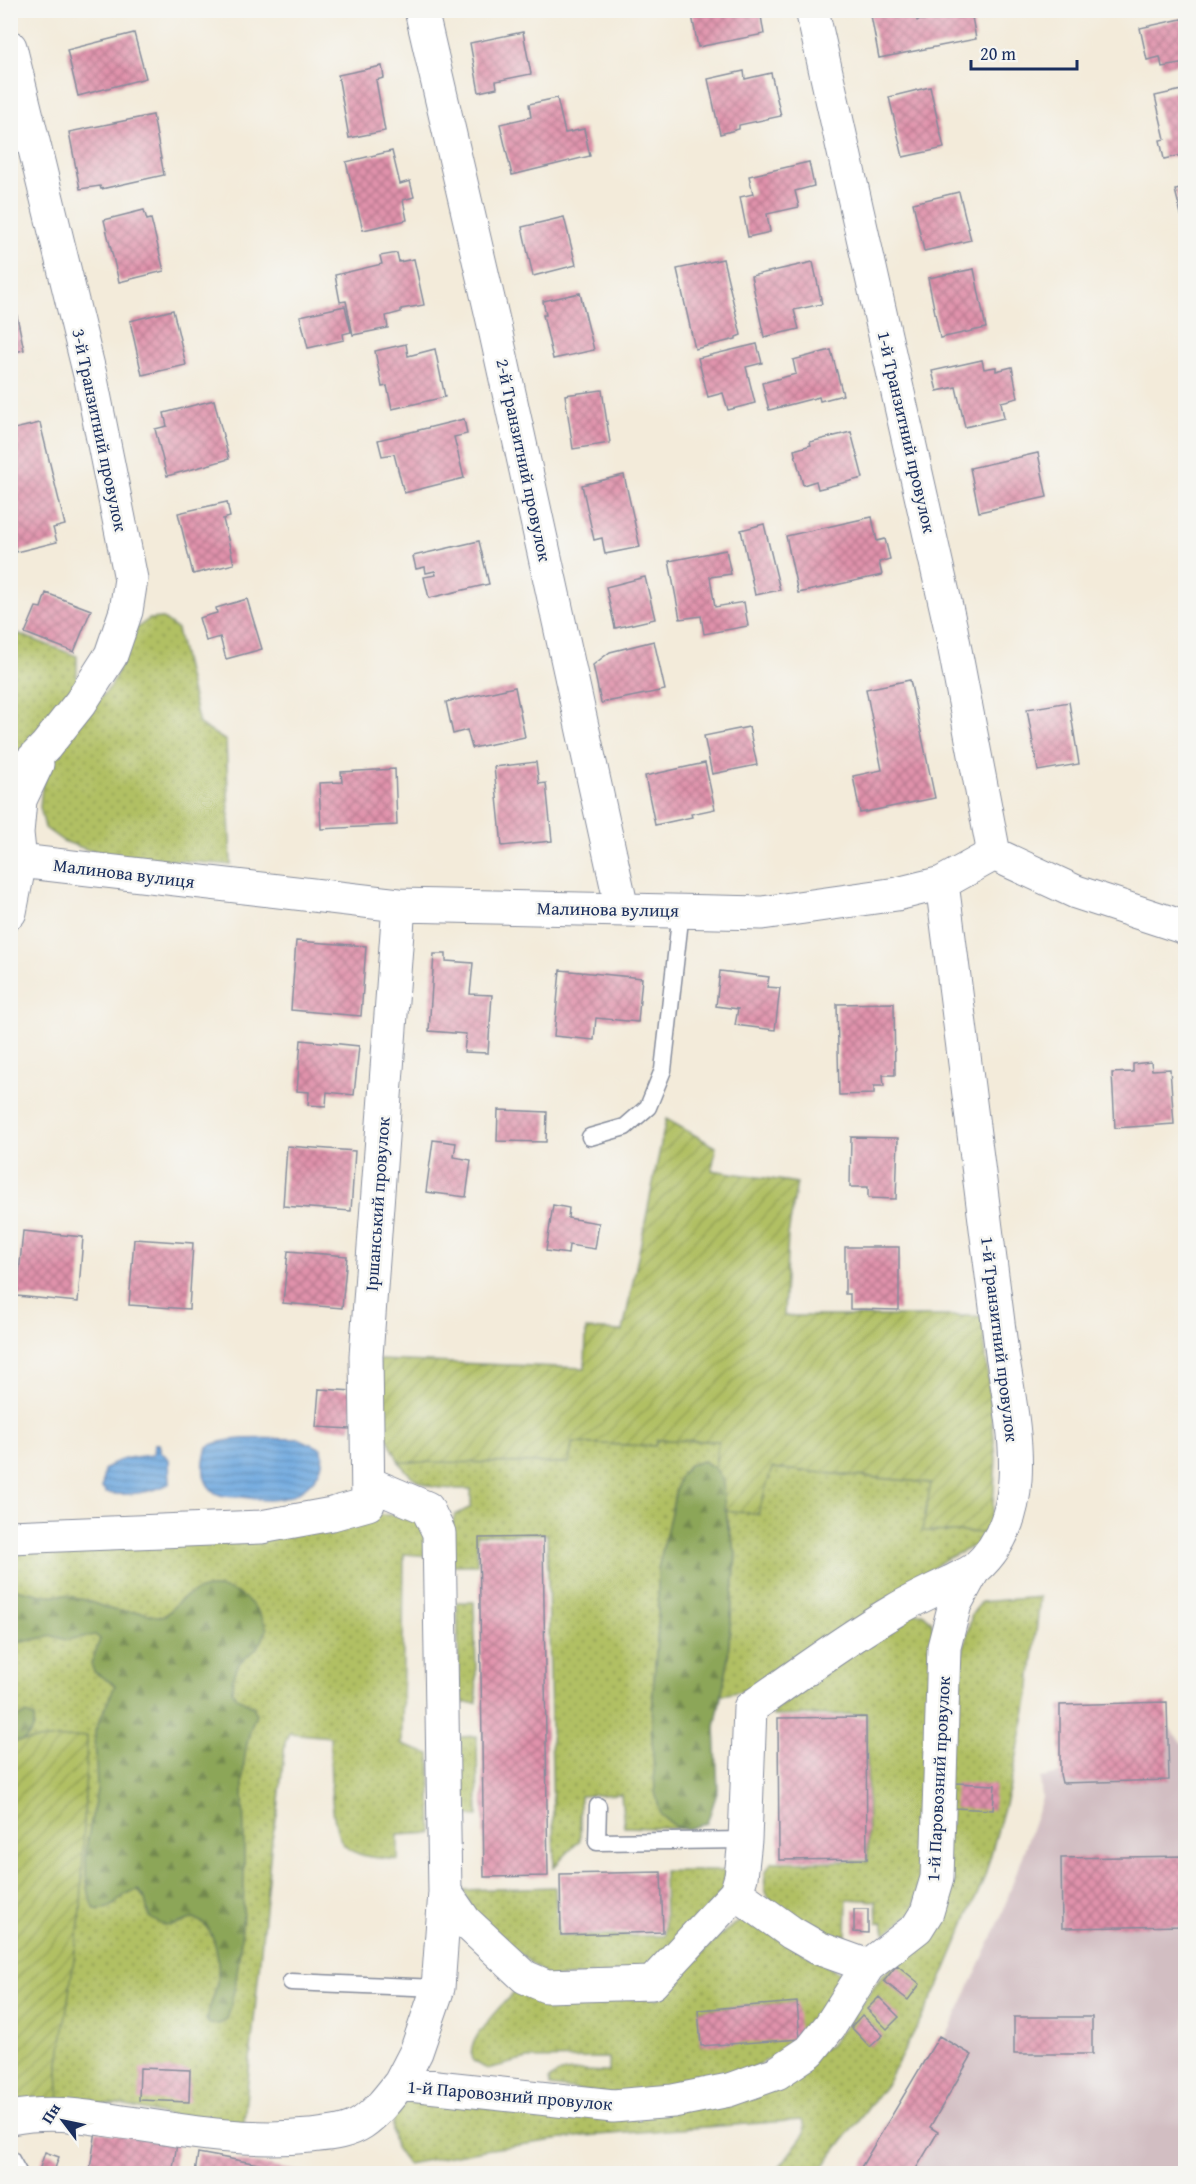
<svg xmlns="http://www.w3.org/2000/svg" width="1196" height="2184" font-family="'Gentium Book Plus',serif">
  <defs>
    <pattern id="grass-dots" width="8" height="8" patternUnits="userSpaceOnUse" patternTransform="scale(1.5)"><rect width="8" height="8" fill="#b1c063"/><path d="M2 2h.1M6 6h.1" fill="none" stroke="#8f9c55" stroke-width="1.8" stroke-linecap="round"/></pattern>
    <pattern id="forest-firs" width="22" height="20" patternUnits="userSpaceOnUse" patternTransform="scale(1.5)"><rect width="22" height="20" fill="#8ca659"/><path d="M5 1l3.5 6h-7zM16 11l3.5 6h-7z" fill="#72884d"/></pattern>
    <pattern id="garden-furrows" width="10" height="10" patternUnits="userSpaceOnUse" patternTransform="scale(1.5)"><rect width="10" height="10" fill="#b1c063"/><path d="M-1 1l2-2M0 10L10 0M9 11l2-2" fill="none" stroke="#8f9c55"/></pattern>
    <pattern id="water-rules" width="6" height="5" patternUnits="userSpaceOnUse" patternTransform="scale(1.5)"><rect width="6" height="5" fill="#6fa9df"/><path d="M0 2.5h6" fill="none" stroke="#5a8ab8"/></pattern>
    <pattern id="building-cross-hatch" width="8" height="8" patternUnits="userSpaceOnUse" patternTransform="scale(1.5)"><rect width="8" height="8" fill="#e092ab"/><path d="M0 0l8 8M0 8l8-8" fill="none" stroke="#b5788e"/></pattern>
  </defs>
  <rect width="100%" height="100%" fill="#f6f6f2"/>
  <filter id="ink" filterUnits="userSpaceOnUse"><feTurbulence type="fractalNoise" baseFrequency=".0167" numOctaves="2"/><feDisplacementMap in="SourceGraphic" scale="12" xChannelSelector="R" yChannelSelector="G"/><feConvolveMatrix kernelMatrix="1 2 1 2 8 2 1 2 1" color-interpolation-filters="sRGB"/></filter>
  <filter id="wash" filterUnits="userSpaceOnUse"><feTurbulence type="fractalNoise" baseFrequency=".008" numOctaves="4" result="noise"/><feDisplacementMap in="SourceGraphic" scale="24" xChannelSelector="R" yChannelSelector="G"/><feGaussianBlur stdDeviation="1.35" result="paint"/><feColorMatrix in="noise" values="0 0 0 0 0 0 0 0 0 0 0 0 0 0 0 0 0 1.4 0 .05"/><feComposite in="paint" operator="in"/></filter>
  <g filter="url(#wash)">
    <rect width="100%" height="100%" fill="#f3ebda"/>
    <path fill="#d2bec2" d="M1167,1702v23l19,23 -1,425 -323,1 88,-145 50,-109 42,-122 -2,-20 20,-4v-69z"/>
    <path fill="url(#grass-dots)" stroke="#667860" stroke-width="1.5" fill-rule="evenodd" d="M162,618l15,11 22,95 27,17 5,124 -131,-11 -37,-13 -18,-13 -5,-21 2,-21 22,-47 47,-53 26,-58 12,-9z
      M11,631l66,25v24l-27,41 -39,42z
      M657,1440l61,1 -3,27 -13,-7 -44,166 -5,66 -1,43 23,90 13,3 -64,-2 -3,-33 -41,2v44l-26,27 -7,-333 -70,1v30h-27c0,-17 -1,-34 5,-50l16,-8v-18c-31,0 -52,2 -72,-27l169,1 4,-20 83,3z
      M771,1468l160,15 56,50 -5,9 -36,17 -167,116 -26,14 -32,6 6,-28 9,-112 -11,-45 33,4z
      M381,1515h27l16,11 6,30 -26,-2 -2,191 28,9 2,79 -34,2v25c-16,-2 -41,-2 -53,-14 -17,-17 -14,-85 -15,-109l-41,-4 -4,10 -7,68 -6,27 -29,294 -126,-28h-57l-49,-24 -1,-527 340,-31z
      M1040,1597l-11,98 -16,80 -28,101 -46,109 -53,100 -68,88h-43l30,-40 -1,-10 -3,-3 -216,16 -101,14 -77,14c-18,-20 -24,-51 4,-64l195,17 224,-71 51,-69 30,-30 44,-237 8,-58 9,-38 9,-12z
      M457,1602h17l3,101h-17z
      M923,1613l8,8 3,9 -12,244 -9,38 -28,22 -2,-11 -6,-1 -1,-21 -29,-2 -1,42 -22,-2 -53,-37c-8,-12 -10,-30 2,-40l95,-1 -1,-147 -94,2v-5l135,-97z
      M477,1736l1,80h-18v-79z
      M664,1871h62l-3,20 -73,81 -101,6 -74,-62 -12,-26 92,-3 3,49h107z
      M747,1919l94,55 1,9 -39,59 -61,31 -113,24 -79,-11 -1,-6c12,-14 43,-8 60,-8v-14l-81,1 -41,10 -14,-8c-1,-5 -2,-10 -1,-14 5,-17 33,-46 45,-58l44,10 97,-1 9,-3c20,-23 52,-68 80,-76zM797,2002l-96,44 -2,-36z"/>
    <path fill="url(#forest-firs)" stroke="#546a5c" stroke-width="1.5" d="M703,1461l12,7 8,12 5,47 8,26 -9,114 -12,60 3,63 -11,33 -19,6 -13,-3 -14,-11 -6,-23 -3,-56 1,-43 5,-66v-58l21,-92 10,-12z
      M11,1588c10,2 20,5 31,7 9,1 18,-1 27,1 15,2 30,10 44,14 9,2 19,1 28,2 6,1 11,4 17,4 12,1 13,-9 21,-15 36,-27 73,-10 88,28l-5,12 -6,8 -17,14 -6,16 -1,12 6,7 15,8 3,8c-18,43 -12,81 -12,127 1,57 -1,124 -17,179l-8,4h-10l-3,-4c3,-11 7,-21 10,-32 5,-23 2,-60 -22,-70 -22,8 -24,13 -45,-1l-4,-18 -7,-9c-22,3 -19,22 -43,19l-4,-6 -5,-26v-29l11,-58 -2,-59 20,-46 -21,-13 -3,-8 9,-25 -5,-4 -29,5 -13,-4 -42,8z
      M26,1714l8,3c3,18 -11,23 -23,32v-29z"/>
    <path fill="url(#garden-furrows)" stroke="#667860" stroke-width="1.5" d="M666,1119l50,28 -4,23 85,13 -9,52 -4,81h198l14,143 -4,61 -5,13 -65,-2 9,-48 -159,-15 -14,46 -33,-4 -2,-30 -8,-12 3,-27 -61,-1 -2,6 -83,-3 -3,20 -170,-1 -13,-27 -6,-27 -1,-48 206,8 1,-39 37,2z
      M87,1736l-6,174 -23,160 2,34 -49,-4 -1,-358z"/>
    <path fill="url(#water-rules)" stroke="#456c9e" stroke-width="1.5" d="M300,1439l22,10c5,29 -25,50 -52,51 -9,0 -19,-2 -28,-3 -9,0 -24,0 -30,-7 -12,-11 -9,-29 -5,-43 21,-12 68,-8 93,-8z
      M154,1444h5l2,8 8,7 1,24c-18,10 -44,13 -64,10l-4,-5 2,-18c14,-13 31,-13 49,-15z"/>
    <g id="blocks">
      <path fill="url(#building-cross-hatch)" d="M691,10h69l4,24 -66,13z
        M870,10h45l2,11 54,-10 5,28 -97,19z
        M1186,18v45l-24,4 -2,-10 -13,3 -7,-32z
        M523,32l8,42 -35,7 1,7 -18,4 -9,-49z
        M134,33l12,45 -68,18 -11,-46z
        M382,66l2,12 -8,2 9,51 -36,7 -11,-63z
        M744,71l1,8 26,-6 10,43 -42,9v4l-19,5 -12,-55z
        M930,87l14,61 -41,9 -14,-60z
        M1186,89v65l-22,5 -4,-19 5,-1 -10,-43z
        M557,98l8,35 19,-4 6,27 -78,19 -12,-51 31,-7 -2,-13z
        M153,115l11,60 -63,14 -1,-3 -20,3 -11,-57z
        M392,151l8,33 10,-3 4,16 -11,3 4,20 -44,10 -17,-68z
        M809,162l5,24 -19,5 4,16 -32,7 3,18 -22,5 -8,-40 13,-3 -4,-18z
        M1186,188v42h-1l-10,-40z
        M959,192l12,48 -47,11 -11,-48z
        M144,210l3,10 4,-1 13,52 -45,11 -15,-62z
        M564,217l12,48 -43,11 -11,-49z
        M397,253l2,9 15,-3 10,46 -23,4v3l-15,4 2,12 -35,7 -7,-34 -6,1 -5,-27 47,-11 -2,-8z
        M723,259l18,76 -5,2v2l-41,10 -18,-80z
        M813,262l9,42 -28,6 5,19 -35,8 -13,-61z
        M974,269l12,59 -46,10 -12,-60z
        M580,293l14,57 -41,9 -10,-44h3l-3,-14z
        M14,302l10,48 -14,3v-50z
        M345,306l6,26 -8,2 1,6 -36,8 -8,-32z
        M173,310l13,55 -44,10 -12,-54z
        M406,344l2,12 27,-7 10,48 -53,12 -5,-23 -5,1 -7,-36z
        M757,344l5,19 -16,4 9,36 -27,7 -5,-17 -15,4 -10,-39z
        M831,350l12,45 -23,6 -1,-4 -50,13 -7,-27 34,-9 -3,-14z
        M982,360l2,9 12,-2v4l16,-4 6,31 -17,4 3,16 -39,9 -9,-40 -19,4 -5,-20z
        M602,390l8,53 -37,6 -8,-54z
        M214,400l15,59 -62,17 -12,-47 12,-3 -3,-13z
        M464,419l3,15 -13,3 10,41 -60,15 -10,-39 -12,2 -4,-16z
        M40,423l25,102 -12,3 4,14 -41,10 -6,-23v-99z
        M851,432l12,46 -45,11 -2,-8 -13,4 -9,-35 17,-5 -1,-3z
        M1038,453l9,44 -68,15 -9,-44z
        M624,475l16,72 -35,7 -3,-16 -8,2 -12,-55z
        M227,502l3,15 -7,2 11,45 -41,10 -15,-61z
        M872,517l5,24 8,-2 5,20 -11,3 3,13 -84,18 -12,-57z
        M764,524l16,66 -25,5 -14,-65z
        M479,541l10,43 -60,14 -5,-21 12,-2 -1,-4 -9,2 -1,-6 -9,2 -3,-13z
        M726,550l5,24 -21,3 5,30 29,-5 4,24 -44,8 -3,-18 -21,3 -11,-58z
        M645,577l10,42 -40,9 -9,-41z
        M46,593l45,17 -17,42 -49,-19 11,-26 5,1z
        M247,599l15,50 -36,10 -6,-22 -14,4 -7,-23 18,-5 -1,-5z
        M654,641l11,49 -64,13 -8,-38 17,-13z
        M910,680l25,118 -75,15 -7,-37 29,-6 -16,-81z
        M515,687l10,50 -53,11 -5,-18 -14,4 -7,-32z
        M1069,702l10,62 -41,7 -11,-62z
        M749,727l8,38 -45,9 -8,-38z
        M536,762l3,22 7,-1 6,58 -50,5 -8,-79z
        M705,763l10,46 -24,5 1,3 -37,8 -10,-49z
        M395,769l2,56 -76,4 -2,-46 23,-1 -1,-10z
        M296,941l70,5 -5,70 -70,-6z
        M434,954h12v7l27,2 -3,31 22,1 -4,58 -24,-1 2,-18 -37,-3z
        M560,970l82,8 -4,44 -42,-4 -2,22 -40,-4z
        M720,971l49,6 -2,10 13,1 -5,42 -40,-5 3,-16 -22,-3z
        M894,1003l1,72h-12l1,11h-10v8l-35,1 -2,-91z
        M301,1040l58,6 -5,49 -27,-3 -1,14 -18,-1 1,-13 -12,-1z
        M1151,1062l1,8 18,-1 4,55 -59,4 -3,-55 21,-1v-8z
        M498,1110l49,2 -1,30 -49,-1z
        M851,1137l47,1 -2,61 -28,-1v-11h-18z
        M433,1140l23,3 -2,14 17,3 -5,37 -40,-5z
        M287,1146l68,5 -4,60 -68,-5z
        M553,1205l16,3 -1,10 31,5 -4,26 -26,-4 -1,9 -22,-3z
        M23,1231l60,6 -5,65 -61,-6z
        M134,1239l59,4 -4,66 -60,-4z
        M845,1247h54v63l-49,-1v-15h-5z
        M288,1251l59,5 -5,52 -59,-5z
        M319,1389l35,2 -3,38 -35,-2z
        M543,1537l5,339 -64,1 -5,-339z
        M1167,1702l2,78 -107,3 -2,-9v-69z
        M866,1717l1,142 -88,1 -1,-142z
        M955,1783l40,2 -2,25 -39,-2z
        M1186,1856v70l-124,2 -1,-70z
        M661,1872l2,60 -102,3 -1,-61z
        M854,1909h14v24l-14,-1z
        M897,1965l23,19 -12,16 -24,-19z
        M879,1997l20,20 -12,12 -20,-20z
        M797,2002l3,37 -99,7 -3,-36z
        M862,2015l21,20 -13,12 -19,-20z
        M1014,2017h78v37h-78z
        M939,2036l33,19 -42,72 8,5 -25,42h-56z
        M140,2068l50,2 -1,32 -50,-2z
        M96,2131l81,13 -5,30h-50l-32,-5z
        M45,2152l14,5 -6,17h-15z
        M198,2153l104,19v2h-107z"/>
    </g>
  </g>
  <g filter="url(#ink)">
    <use href="#blocks" fill-opacity="0" stroke="#878d9c" stroke-width="1.5"/>
    <g fill="none" stroke-linecap="round" stroke-linejoin="round">
      <g stroke="#878d9c" stroke-width="19">
        <path id="service" d="M590,1137l35,-10 23,-20 15,-37 18,-159
          M598,1806l-1,36 148,-2
          M291,1982l147,6
          M10,2158l9,16"/>
      </g>
      <g stroke="#878d9c" stroke-width="35">
        <path id="minor" d="M421,10l74,319 127,580
          M812,10l139,619 43,225
          M10,47l81,332 40,200 -5,32 -15,44 -30,47 -35,44 -36,37
          M10,856l10,5 379,44 363,8 135,-19 45,-11 52,-29 82,38 110,36
          M10,912l10,-51 -3,-28 3,-33 17,-36
          M368,1483l59,25 12,25 6,359 20,29 60,56 21,9 106,-3 84,-90 5,-16 4,-37 5,-132c48,-33 94,-68 144,-97 18,-11 38,-20 57,-29 7,-4 17,-8 24,-13 61,-53 38,-146 27,-215l-60,-471
          M10,1537l251,-10 71,-13 36,-10 -2,-148 33,-451
          M736,1893l56,40 26,15 50,18
          M400,2083l16,-31 22,-64 7,-96
          M10,2118c47,-9 81,0 127,6 57,9 115,18 173,12 17,-2 37,-3 52,-13 15,-10 27,-26 38,-40l213,23 60,-5 56,-11 48,-17 33,-22 20,-25 38,-60 49,-38 10,-16 10,-34 7,-231 11,-43 18,-33"/>
      </g>
      <use href="#service" stroke="#fff" stroke-width="16"/>
      <use href="#minor" stroke="#fff" stroke-width="33"/>
    </g>
  </g>
  <g text-anchor="middle" dominant-baseline="central" stroke-width="5" stroke-linejoin="round" paint-order="stroke">
    <g font-size="18" fill="#1b2f5e" stroke="#f6f6f2">
      <text transform="translate(100 430) rotate(78)">3-й Транзитний провулок</text>
      <text transform="translate(907 432) rotate(77)">1-й Транзитний провулок</text>
      <text transform="translate(524 460) rotate(78)">2-й Транзитний провулок</text>
      <text transform="translate(124 873) rotate(7)">Малинова вулиця</text>
      <text transform="translate(608 909) rotate(1)">Малинова вулиця</text>
      <text transform="translate(377 1204) rotate(-86)">Іршанський провулок</text>
      <text transform="translate(1000 1339) rotate(83)">1-й Транзитний провулок</text>
      <text transform="translate(938 1779) rotate(-87)">1-й Паровозний провулок</text>
      <text transform="translate(510 2095) rotate(5)">1-й Паровозний провулок</text>
    </g>
  </g>
  <rect width="1196" height="2184" fill="none" stroke="#f6f6f2" stroke-width="36"/>
  <g transform="translate(63 2121) rotate(302)" stroke="#f6f6f2" stroke-width="4.5" paint-order="stroke">
  <path d="M0-4.5L10 22L0 15L-10 22Z" fill="#1b2f5e"/>
  <text y="-9" font-size="16" font-weight="bold" text-anchor="middle" fill="#1b2f5e">Пн</text>
  </g>
  <path d="M971 60v9h106v-9" fill="none" stroke="#1b2f5e" stroke-width="3"/>
  <text x="980" y="60" font-size="18" fill="#1b2f5e" stroke="#f6f6f2" stroke-width="4.5" paint-order="stroke">20 m</text>
</svg>
